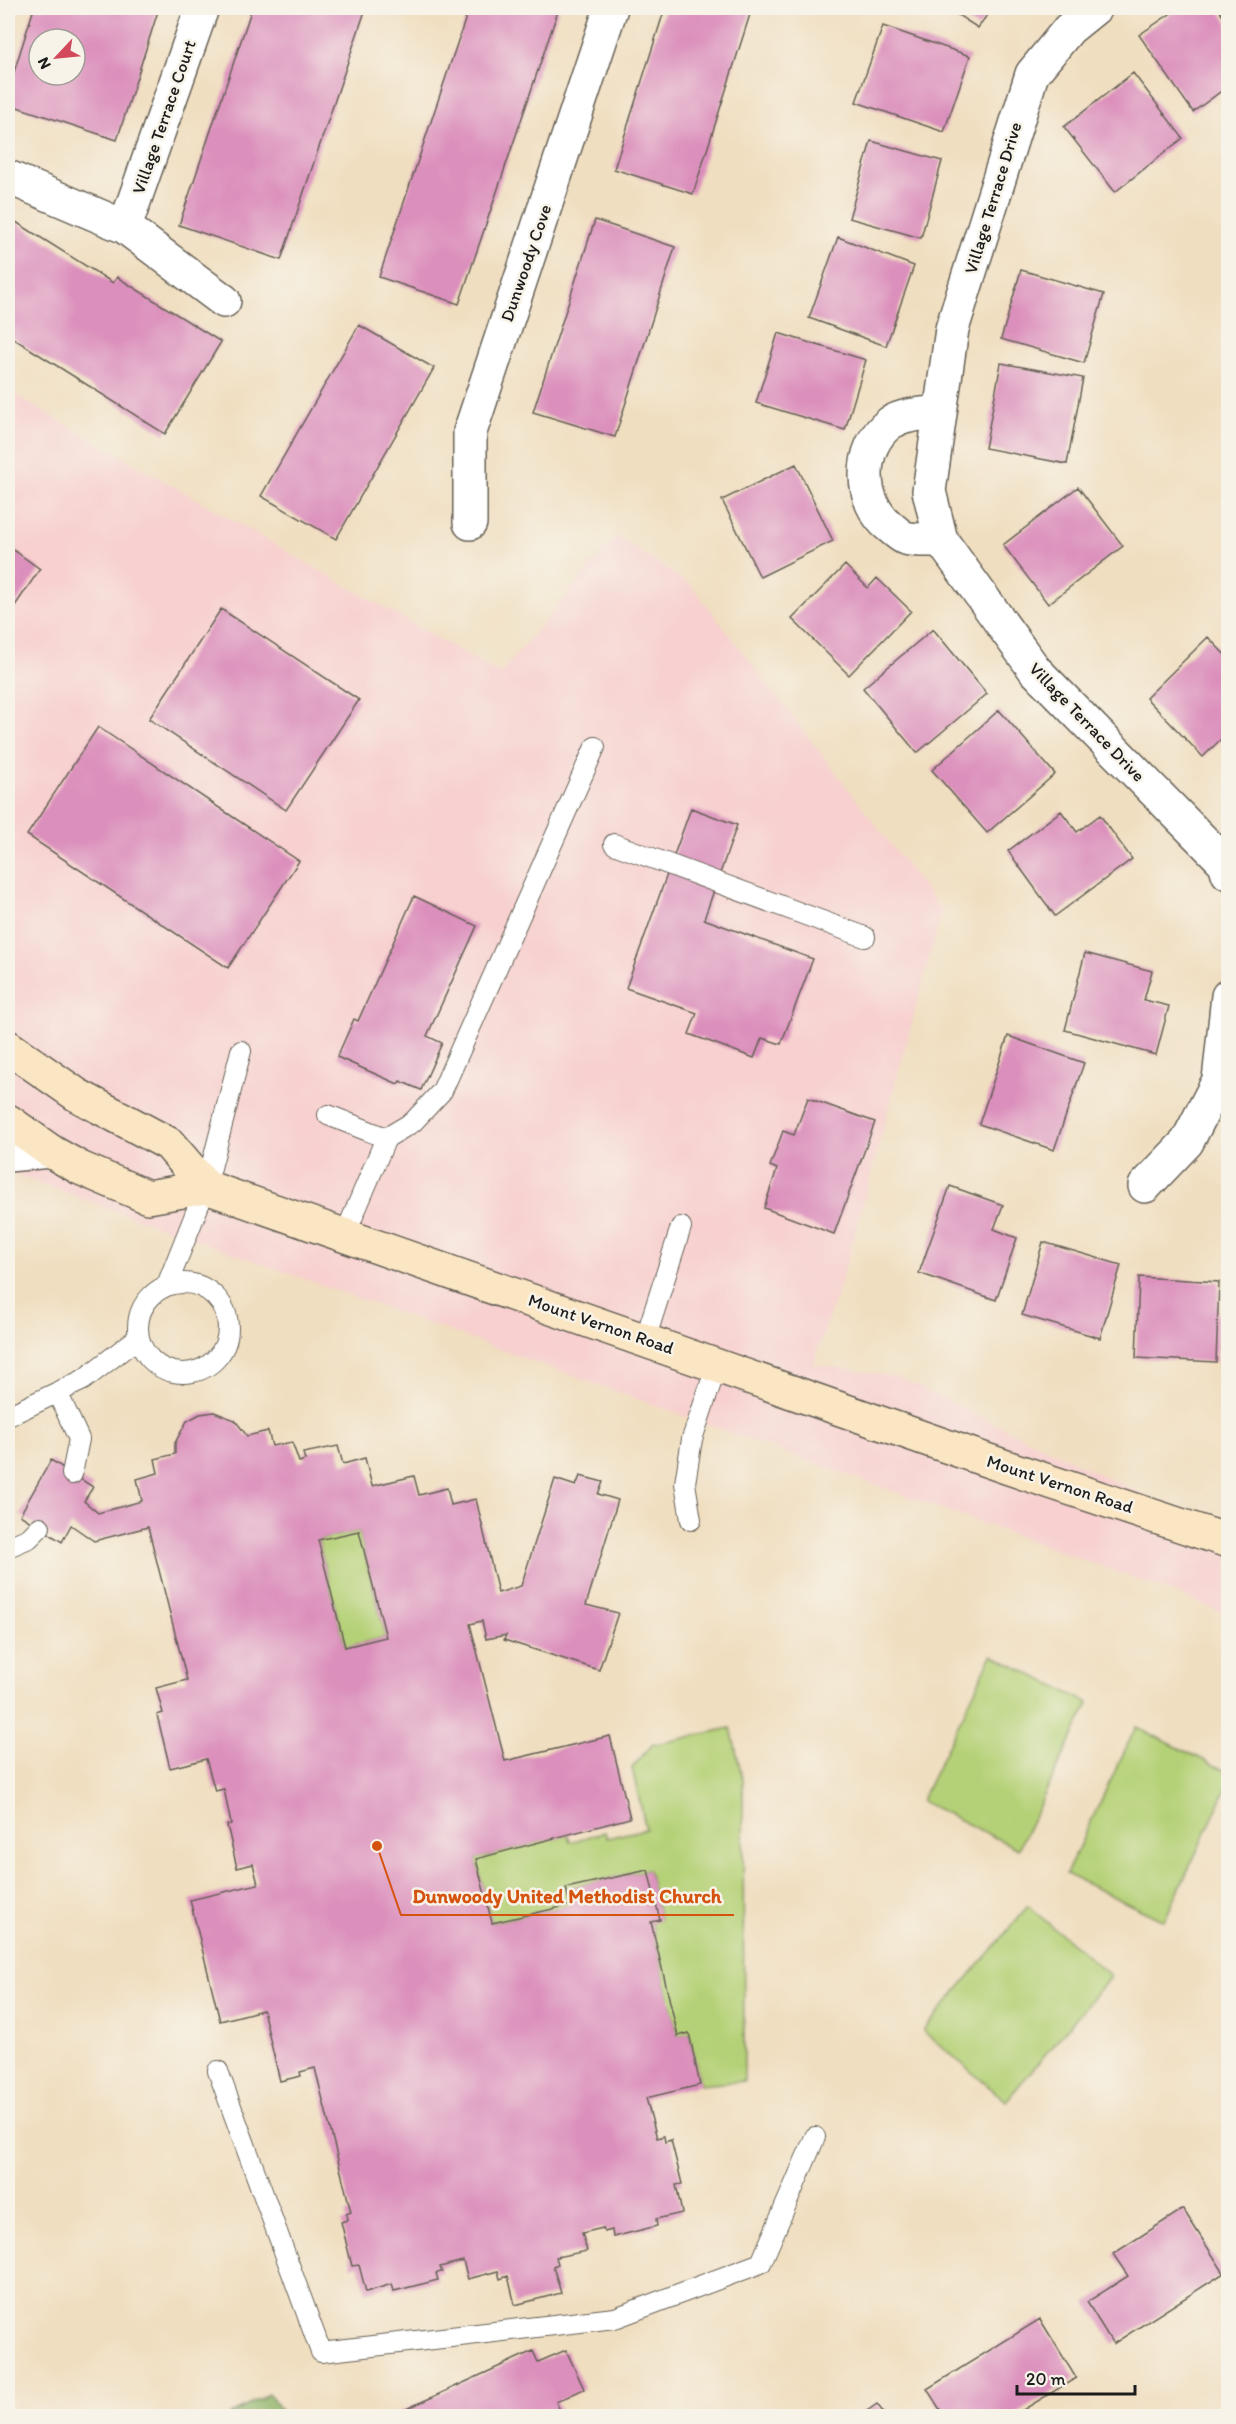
<svg xmlns="http://www.w3.org/2000/svg" width="1236" height="2424" font-family="Itim,sans-serif">
  <rect width="100%" height="100%" fill="#f7f3e8"/>
  <filter id="ink" filterUnits="userSpaceOnUse"><feTurbulence type="fractalNoise" baseFrequency=".0167" numOctaves="2"/><feDisplacementMap in="SourceGraphic" scale="12" xChannelSelector="R" yChannelSelector="G"/><feConvolveMatrix kernelMatrix="1 2 1 2 8 2 1 2 1" color-interpolation-filters="sRGB"/></filter>
  <filter id="wash" filterUnits="userSpaceOnUse"><feTurbulence type="fractalNoise" baseFrequency=".008" numOctaves="4" result="noise"/><feDisplacementMap in="SourceGraphic" scale="24" xChannelSelector="R" yChannelSelector="G"/><feGaussianBlur stdDeviation="1.35" result="paint"/><feColorMatrix in="noise" values="0 0 0 0 0 0 0 0 0 0 0 0 0 0 0 0 0 1.4 0 .05"/><feComposite in="paint" operator="in"/></filter>
  <g filter="url(#wash)">
    <rect width="100%" height="100%" fill="#f0dec0"/>
    <path fill="#f7d0cf" d="M8,391l492,283 116,-138 75,49 251,326 -95,351 -34,102 85,13 330,159v79l-53,-22 -1167,-421z"/>
    <path fill="#b5d177" stroke="#68764a" stroke-width="1.5" d="M359,1531l27,106 -41,10 -27,-107z
      M992,1655l97,48 -71,146 -97,-48z
      M1136,1727l92,45v13l-64,136 -98,-47z
      M731,1728l12,53 1,300 -44,4 -11,-52 -11,3 -27,-114 9,-3 -12,-49 -81,18 3,17 -78,18 -16,-64 92,-25 2,8 35,-10 2,6 39,-9 -14,-61 20,-23z
      M1028,1906l83,70 -105,125 -83,-70z"/>
    <path fill="#90b368" stroke="#566842" stroke-width="1.5" d="M269,2394l15,22h-56z"/>
    <g id="blocks">
      <path fill="#db8fbc" fill-rule="evenodd" d="M34,8h125l-42,132 -109,-36v-13zM39,39h36v36h-36z
        M252,8h114l-85,252 -102,-35z
        M469,8h90l-100,296 -80,-27z
        M665,8h87l-59,186 -79,-25z
        M947,8h45l-14,20z
        M1179,8h39l10,15v63l-35,26 -54,-77z
        M883,26l87,30 -26,76 -88,-30z
        M1133,73l50,65 -68,54 -51,-65z
        M871,141l71,20 -21,77 -72,-20z
        M8,217l105,66 4,-6 104,65 -56,92 -157,-99z
        M595,220l80,27 -60,190 -82,-25z
        M838,237l76,29 -28,80 -77,-28z
        M1021,270l83,24 -20,69 -83,-24z
        M359,325l75,43 -98,171 -75,-43z
        M778,333l88,27 -21,70 -89,-27z
        M1001,363l82,15 -16,86 -82,-16z
        M796,464l37,77 -73,36 -38,-77z
        M1078,487l45,59 -75,58 -45,-59z
        M8,546l32,23 -32,47z
        M845,565l23,23 9,-10 34,33 -62,64 -57,-56z
        M221,609l138,91 -73,110 -137,-91z
        M933,629l54,65 -70,59 -54,-65z
        M1208,637l20,21v74l-25,25 -57,-59z
        M999,710l56,64 -68,59 -55,-63z
        M98,727l201,134 -71,107 -201,-133z
        M691,808l46,17 -33,94 109,40 -32,85 -19,-6 -8,20 -65,-24 8,-21 -71,-25z
        M1061,811l16,21 23,-17 32,44 -77,57 -47,-65z
        M414,896l63,30 -50,110 15,7 -21,47 -21,-9 -2,3 -61,-27 17,-38 4,2z
        M1085,953l67,18 -8,29 25,6 -13,49 -91,-25z
        M1008,1036l76,27 -30,87 -75,-26z
        M808,1098l67,24 -41,112 -70,-26 13,-39 -7,-3 13,-35 11,4z
        M950,1186l53,19 -9,24 23,9 -21,62 -77,-27z
        M1043,1242l78,23 -21,73 -78,-23z
        M1139,1277l80,5 -3,80 -80,-4z
        M214,1412l21,8 12,16 21,-5 4,15 20,-4 7,20 6,-2 -2,-7 35,-7 5,18 22,-6 7,28 42,-10 5,19 28,-7 4,17 25,-6 22,94 23,-7 34,-107 21,7 4,-10 23,6 -5,12 20,6 -32,105 32,8 -19,57 -95,-30 2,-5 -20,4 -4,-18 -12,3 35,137 105,-25 20,82 -154,41 16,64 78,-18 -4,-17 82,-18 12,50 -9,2 27,114 11,-3 11,52 -54,13 11,40 7,-2 1,6 6,-2 11,44 -6,1 6,28 -26,6 1,7 -44,11 -1,-7 -8,2 -1,-4 -21,5 5,18 -31,6 2,7 -5,2 8,27 -46,12 -7,-29 -8,3 -2,-8 -30,8 -5,-18 -23,6 2,5 -6,1 2,7 -44,11 -2,-7 -26,8 -7,-27 -7,1 -11,-44 6,-2 -1,-6 5,-2 -36,-144 -15,4 1,4 -21,5 -17,-71 -43,11 -30,-121 68,-16 -5,-20 -16,4 -10,-43 4,-1 -7,-35 -9,2 -9,-32 -36,9 -13,-53 6,-2 -7,-25 31,-8 -39,-153 -54,14 -23,-16 -9,17 -42,-27 31,-55 42,27 -9,14 14,12 44,-12 -5,-22 21,-6 -3,-14 20,-5v-11l12,-22 13,-7zM359,1531l27,106 -41,10 -27,-107z
        M1183,2209l41,64 -111,71 -26,-42 41,-26 -15,-22z
        M1040,2319l36,59 -63,38h-69l-17,-27z
        M566,2350l18,39 -28,13 7,14h-172l142,-65 5,11z
        M877,2404l9,12h-26z"/>
    </g>
  </g>
  <g filter="url(#ink)">
    <use href="#blocks" fill-opacity="0" stroke="#666055" stroke-width="1.5"/>
    <g fill="none" stroke-linecap="round" stroke-linejoin="round">
      <g stroke="#666055" stroke-width="22">
        <path id="lane" d="M614,844l251,93
          M328,1115l58,23
          M345,1235l41,-97 27,-16 29,-31 153,-344
          M138 1328a45 45 0 1 1 90 0a45 45 0 1 1-90 0Z
          M167,1285l39,-98 35,-136
          M645,1340l36,-113
          M58,1394l21,45 -7,35
          M8,1416l75,-36 56,-43
          M691,1520l-6,-37 7,-44 25,-74
          M8,1547l21,-9 11,-11
          M218,2071l103,281 294,-34 146,-55 54,-126"/>
      </g>
      <g stroke="#666055" stroke-width="36">
        <path id="street" d="M1095,8l-26,21 -37,45 -80,255 -23,162 12,49 94,130 190,193 3,10
          M8,177l117,50 99,74
          M125,227l77,-219
          M939,412c-15,2 -35,2 -49,11 -33,25 -31,80 0,104 4,3 10,9 15,11 10,3 25,2 36,2
          M470,523v-91l141,-424
          M8,1155l42,-4
          M1145,1186l42,-44 32,-62 9,-84"/>
      </g>
      <g stroke="#666055" stroke-width="36">
        <path id="secondary" d="M8,1047l69,48 92,49 37,43 803,281 219,73
          M8,1121l42,30 30,17 68,29 58,-10"/>
      </g>
      <use href="#lane" stroke="#fff" stroke-width="20"/>
      <use href="#street" stroke="#fff" stroke-width="33"/>
      <use href="#secondary" stroke="#fbe6c4" stroke-width="33"/>
    </g>
  </g>
  <g text-anchor="middle" dominant-baseline="central" stroke-width="5" stroke-linejoin="round" paint-order="stroke">
    <g font-size="18" fill="#1c1c1c" stroke="#f7f3e8">
      <text transform="translate(164 117) rotate(-71)">Village Terrace Court</text>
      <text transform="translate(993 198) rotate(-73)">Village Terrace Drive</text>
      <text transform="translate(526 263) rotate(-71)">Dunwoody Cove</text>
      <text transform="translate(1087 722) rotate(46)">Village Terrace Drive</text>
      <text transform="translate(601 1324) rotate(19)">Mount Vernon Road</text>
      <text transform="translate(1060 1484) rotate(18)">Mount Vernon Road</text>
    </g>
  </g>
  <path fill="none" stroke="#d4530e" stroke-width="2" d="M377 1846L401 1915H734"/>
  <circle fill="#d4530e" stroke="#f7f3e8" stroke-width="2" cx="377" cy="1846" r="6"/>
  <g font-size="20" text-anchor="middle" font-weight="bold" fill="#d4530e" stroke="#f7f3e8" stroke-width="5" stroke-linejoin="round" paint-order="stroke">
    <text x="567" y="1903">Dunwoody United Methodist Church</text>
  </g>
  <rect width="1236" height="2424" fill="none" stroke="#f7f3e8" stroke-width="30"/>
  <g transform="translate(57 57) rotate(244)"><circle r="28" fill="#f7f3e8" stroke="#9f9d96" stroke-width="1.5"/>
  <path d="M0-4.5L10 22L0 15L-10 22Z" fill="#d1495b"/>
  <text y="-9" font-size="16" font-weight="bold" text-anchor="middle" fill="#1c1c1c">N</text>
  </g>
  <path d="M1017 2385v9h118v-9" fill="none" stroke="#1c1c1c" stroke-width="3"/>
  <text x="1026" y="2385" font-size="18" fill="#1c1c1c" stroke="#f7f3e8" stroke-width="4.5" paint-order="stroke">20 m</text>
</svg>
